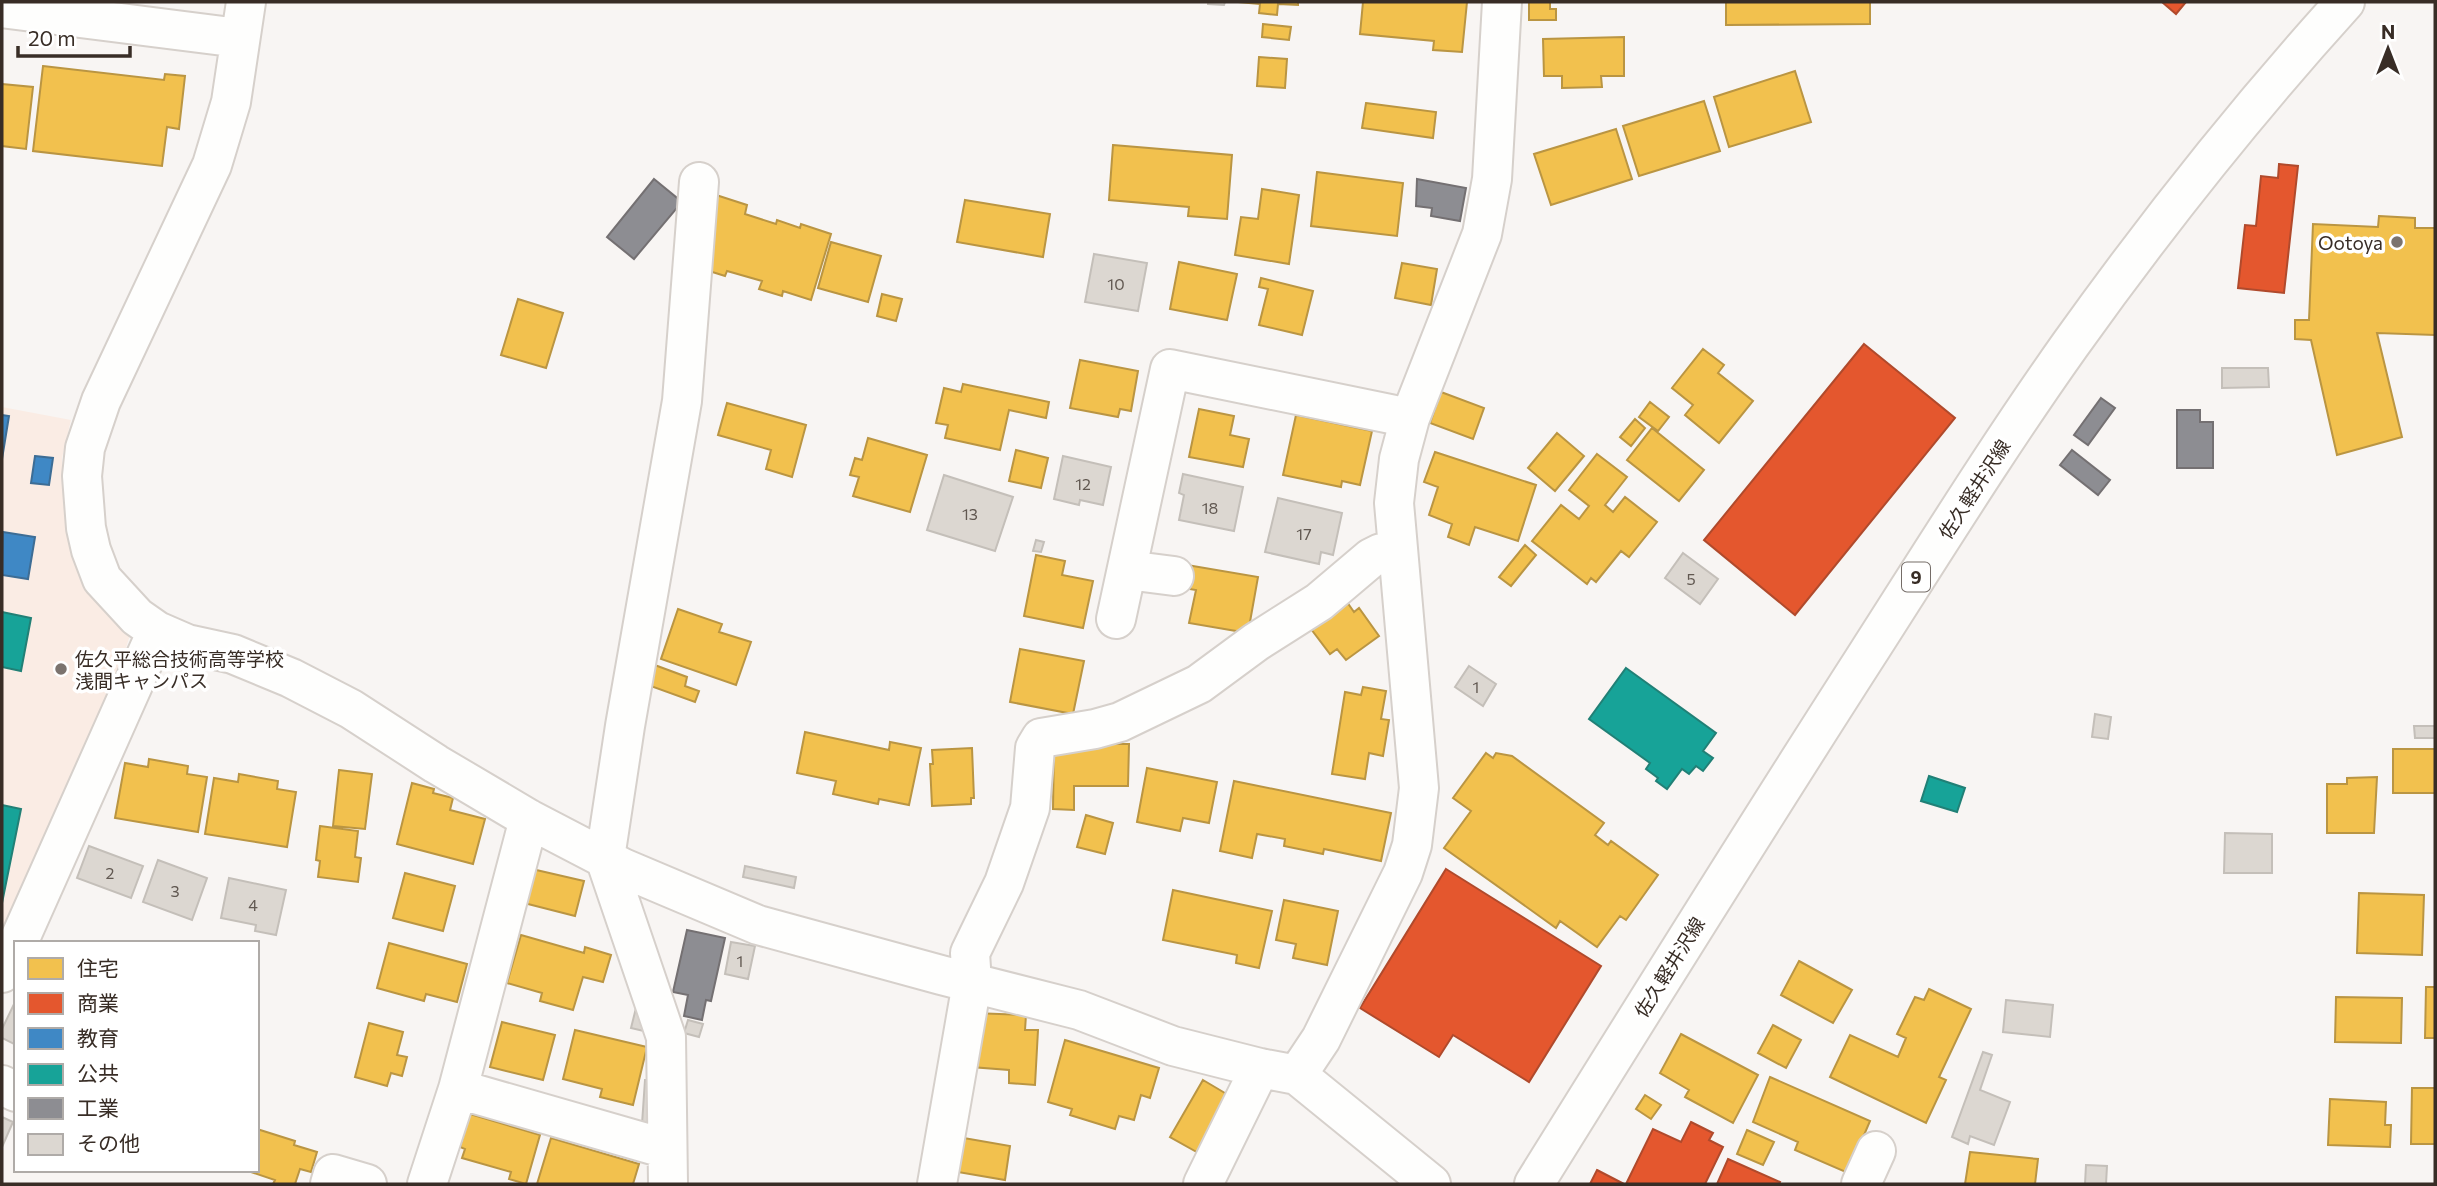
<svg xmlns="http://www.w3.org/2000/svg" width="2437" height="1186" font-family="Commissioner,'Noto Sans JP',sans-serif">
  <rect width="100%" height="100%" fill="#f8f5f3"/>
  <path fill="#faece4" d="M2,407l69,13 -9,38 1,29 9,64 58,84 -21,67 -107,235z"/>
  <path fill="#f2c14e" stroke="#ba9542" stroke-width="2" d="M1238,2h60v3l-20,-1 -1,11 -18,-2 1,-9z
    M1363,2h104l-5,50 -29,-2 1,-9 -74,-7z
    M1529,2h21v7h6v11h-27z
    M1726,2h144v22l-144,1z
    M1263,24l28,3 -2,13 -27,-3z
    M1624,37v39h-23l1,11 -40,1v-12h-18l-1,-37z
    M1259,57l28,2 -2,29 -28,-2z
    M43,66l121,14 1,-6 20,2 -6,53 -12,-2 -5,39 -129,-15z
    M1795,71l16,51 -82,25 -15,-50z
    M2,84l31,3 -7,62 -24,-3z
    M1704,101l16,50 -81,25 -16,-50z
    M1366,103l70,9 -3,26 -71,-10z
    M1616,129l16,50 -81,26 -17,-51z
    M1113,145l119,10 -5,64 -39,-3 1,-9 -80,-7z
    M1317,172l86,11 -6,53 -86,-10z
    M1262,189l37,6 -10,69 -54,-9 6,-38 17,2z
    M713,194l34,11 -2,9 31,10 1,-4 23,8 1,-4 30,10 -20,66 -28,-9 -1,5 -23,-7 3,-8 -35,-10 -2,5 -19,-6z
    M965,200l85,14 -7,43 -86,-15z
    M2379,216l36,2v10h20v107l-58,-2 25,104 -65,18 -26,-115 -16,-1v-19h14l4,-96 65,3z
    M831,242l50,14 -13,46 -50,-14z
    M1179,262l58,12 -10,46 -57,-11z
    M1402,263l35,6 -6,36 -36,-7z
    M1261,278l52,13 -11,44 -43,-10 9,-36 -9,-2z
    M882,294l20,5 -6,22 -19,-5z
    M518,299l45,14 -17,55 -45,-13z
    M1703,349l21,16 -6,8 35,28 -34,42 -34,-28 8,-10 -21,-17z
    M1080,360l58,11 -7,40 -11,-2 -2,8 -48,-9z
    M963,384l86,18 -3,16 -37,-8 -9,40 -55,-12 3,-13 -12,-2 8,-35 17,4z
    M1441,392l43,16 -11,31 -43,-16z
    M1650,402l19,15 -11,14 -19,-14z
    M727,403l79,22 -14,52 -26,-8 5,-19 -53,-15z
    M1199,409l35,7 -4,19 19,4 -6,28 -54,-10z
    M1296,415l76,16 -12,54 -18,-4 -1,6 -58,-12z
    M1635,419l10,9 -14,18 -11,-9z
    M1652,428l52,42 -25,31 -52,-41z
    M1557,433l27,23 -29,35 -27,-23z
    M868,438l59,17 -17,57 -57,-16 6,-19 -9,-2 5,-17 7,2z
    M1016,450l32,8 -7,30 -32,-7z
    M1435,452l101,33 -18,56 -43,-14 -6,18 -21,-8 4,-13 -23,-9 9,-28 -14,-5z
    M1597,454l30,23 -22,28 8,7 12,-15 32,25 -28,35 -8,-6 -25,31 -5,-4 -4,6 -55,-43 29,-36 18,14 10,-13 -20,-16z
    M1525,545l11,10 -25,31 -12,-9z
    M1036,555l29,6 -3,14 31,6 -10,47 -59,-12z
    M1187,565l71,12 -10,56 -59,-10 7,-33 -13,-2z
    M1347,602l7,10 5,-4 20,28 -33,24 -9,-11 -7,5 -19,-25z
    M678,609l44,15 -3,8 32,10 -15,43 -75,-26z
    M1020,649l64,12 -11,53 -63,-12z
    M652,664l35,13 -2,9 14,5 -4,11 -50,-18z
    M1363,687l23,4 -5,28 8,1 -6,36 -14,-3 -4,26 -33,-5 13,-82 16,3z
    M805,732l84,18 1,-8 31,6 -12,57 -30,-6 -1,5 -45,-10 3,-13 -39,-8z
    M1054,744h75l-1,42h-54v24l-21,-1z
    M972,748l2,50h-3v6l-39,2 -2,-42h3l-1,-14z
    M2393,749h42v44h-42z
    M1486,753l7,5 3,-5 16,3 92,67 -9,12 13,10 3,-4 47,34 -32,45 -6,-4 -23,31 -37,-26 -4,7 -112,-80 27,-37 -18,-13z
    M149,759l39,7 -1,8 20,3 -9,55 -83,-14 10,-55 23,4z
    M1147,768l70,14 -8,41 -26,-5 -3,13 -43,-9z
    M339,770l33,4 -7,55 -32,-3z
    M239,774l39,7 -1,8 19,3 -9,55 -82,-13 9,-56 24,4z
    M2377,777l-3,56h-47v-49h20v-6z
    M1234,781l157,32 -10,48 -57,-12 -1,5 -39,-8 1,-7 -28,-5 -5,24 -32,-7z
    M412,783l22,6 -1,4 20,5 -3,12 35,9 -12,45 -76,-20z
    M1086,815l27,8 -8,31 -28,-7z
    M320,826l38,5 -3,26 6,1 -3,24 -40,-5 2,-16 -4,-1z
    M532,869l52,12 -9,35 -51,-13z
    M405,873l50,13 -12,45 -50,-13z
    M1173,890l99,21 -13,57 -23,-5 1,-8 -74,-15z
    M2359,893l65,2 -2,60 -65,-2z
    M1284,900l54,11 -11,54 -34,-7 3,-14 -20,-4z
    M521,935l63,18 1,-6 26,8 -8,27 -20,-5 -10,33 -33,-9 2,-8 -35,-10z
    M389,943l78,21 -10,38 -31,-8 -2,7 -47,-13z
    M1799,961l53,29 -19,33 -52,-28z
    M2426,987h9v51h-10z
    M1929,989l42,20 -32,68 7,3 -20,43 -96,-46 20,-42 48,22 8,-19 -9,-4 18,-37 9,3z
    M2336,997l66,1 -1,45 -66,-1z
    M974,1013l52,2 -1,15h13l-3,55 -26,-2v-13l-38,-3z
    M502,1022l53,13 -12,45 -53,-13z
    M369,1023l34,9 -6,23 10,2 -5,19 -11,-3 -4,13 -32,-9z
    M1773,1025l28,15 -15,28 -28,-15z
    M575,1030l72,17 -14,58 -33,-8 2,-8 -39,-10z
    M1681,1034l77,41 -25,48 -48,-26 4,-7 -29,-17z
    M1065,1040l94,28 -9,30 -9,-3 -7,25 -15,-4 -4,13 -45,-14 2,-6 -24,-7z
    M1770,1077l100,44 -22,52 -53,-23 3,-8 -45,-20z
    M1203,1080l32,19 -33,56 -32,-18z
    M2412,1088h23v56h-24z
    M1645,1095l16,10 -10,14 -15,-10z
    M2330,1099l56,3 -1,23h6l-1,22 -62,-2z
    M470,1114l70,21 -14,49 -17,-5 2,-7 -49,-14 3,-9 -5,-2z
    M257,1129l38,12 -1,4 23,7 -6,20 -11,-3 -5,15h-22l2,-4 -30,-10h12z
    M1747,1130l27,12 -11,23 -26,-11z
    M958,1137l52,9 -5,34 -53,-9z
    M551,1138l88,26 -6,20h-96z
    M1970,1152l68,7 -3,25h-70z"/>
  <path fill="#e4572e" stroke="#b04a2c" stroke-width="2" d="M2162,2h24l-10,12z
    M2279,164l19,2 -14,127 -46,-5 7,-63 11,1 5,-50 17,2z
    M1864,344l91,74 -160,197 -91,-75z
    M1446,869l155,97 -72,116 -76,-47 -14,22 -79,-49z
    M1691,1122l22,11 -4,7 14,7 -18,37h-79l27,-55 28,13z
    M1728,1159l52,23 -1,2h-62z
    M1597,1170l27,14h-34z"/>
  <path fill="#3f88c5" stroke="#3d6d95" stroke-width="2" d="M2,415l7,1 -7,43z
    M35,456l18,2 -4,27 -18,-2z
    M3,532l32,5 -7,42 -26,-4z"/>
  <path fill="#17a398" stroke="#218076" stroke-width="2" d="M2,612l29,6 -10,53 -19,-4z
    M1626,668l90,65 -13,18 10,7 -10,13 -7,-5 -7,8 -7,-5 -15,20 -11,-8 2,-3 -12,-9 4,-6 -61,-44z
    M1929,776l36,12 -8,24 -36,-11z
    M2,805l19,4 -19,94z"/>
  <path fill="#8d8d92" stroke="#747072" stroke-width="2" d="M654,179l28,23 -48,57 -27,-22z
    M1417,179l49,9 -6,33 -29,-5 1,-8 -16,-2z
    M2101,398l14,10 -27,37 -14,-10z
    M2177,410h23v12h13v46h-36z
    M2072,450l38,30 -12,15 -38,-30z
    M687,930l38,8 -14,63 -5,-1 -4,20 -18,-4 4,-21 -15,-3z"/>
  <path fill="#dcd7d1" stroke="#c4bfb9" stroke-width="2" d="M1208,2h17l-1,3 -16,-1z
    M1094,254l53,9 -9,48 -53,-9z
    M2222,368h46l1,19 -47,1z
    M1063,456l48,11 -8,38 -23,-5 -1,5 -25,-6z
    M1183,474l60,13 -9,44 -55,-11 5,-25 -5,-2z
    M944,475l69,22 -18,54 -68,-21z
    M1278,498l64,15 -9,42 -12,-3 -2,12 -54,-12z
    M1036,540l8,2 -3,10 -8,-1z
    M1683,553l35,26 -18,25 -35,-26z
    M1469,666l27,18 -13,22 -28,-19z
    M2095,714l16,3 -3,22 -16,-2z
    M2414,726h21v12h-20z
    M2225,833l47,1v39h-48z
    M89,846l54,20 -12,32 -54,-20z
    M158,860l49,18 -15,42 -49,-18z
    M745,866l51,11 -2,11 -51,-11z
    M229,878l57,12 -10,45 -21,-4 1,-6 -35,-7z
    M731,942l24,4 -7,33 -23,-5z
    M16,1000v45l-14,-7v-9z
    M2006,1000l47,5 -3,32 -47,-5z
    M636,1008l16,25 -21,-5z
    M688,1020l15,4 -4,13 -15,-4z
    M1983,1052l9,3 -12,35 30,12 -16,43 -24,-9 -2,8 -16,-7z
    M645,1080l12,1 -3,44 -12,-1z
    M2,1117l11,5 -11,25z
    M2086,1165l21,1 -1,18h-21z"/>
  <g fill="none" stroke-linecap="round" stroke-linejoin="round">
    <g stroke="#d6d0cb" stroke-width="42">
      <path id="minor" d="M2,8l237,30
        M1127,570l47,6
        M1116,619l54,-250 240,49
        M157,631l30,13 46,10 58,24 60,31 85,55 93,55 94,49 135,57 183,50 138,35 94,36 87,22 37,7 134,109
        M18,943l139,-312 -20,-14 -35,-38 -11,-29 -5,-22 -4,-52 3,-28 16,-47 111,-236 19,-63 15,-100
        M2,973l14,-25
        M1297,1075l24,-36 82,-166 9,-28 7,-57 -25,-285 5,-44 11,-41 72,-184 10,-55 10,-177
        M2,1085l14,7
        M458,1089l209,60
        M330,1184l3,-10 34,10
        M427,1184l31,-95 71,-270
        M668,1184l-2,-147 -61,-179 20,-132 57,-325 17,-219
        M937,1184l35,-201 -2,-30 34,-70 26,-75 5,-60 6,-10 54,-9 25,-7 79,-38 57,-42 63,-40 52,-44 10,-5 17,-2
        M1203,1184l57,-116
        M1861,1184l15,-33"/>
    </g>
    <g stroke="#d6d0cb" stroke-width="42">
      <path id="major" d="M1534,1184c110,-177 221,-355 334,-531 66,-103 131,-208 202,-308 85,-119 177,-235 275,-343"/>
    </g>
    <use href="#minor" stroke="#fefefd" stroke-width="38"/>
    <use href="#major" stroke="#fefefd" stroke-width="38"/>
  </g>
  <g fill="#7b736e" stroke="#fff" stroke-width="2.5">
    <circle cx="2397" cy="242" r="7"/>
    <circle cx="61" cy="669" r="7"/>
  </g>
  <g text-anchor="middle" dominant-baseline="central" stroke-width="7" stroke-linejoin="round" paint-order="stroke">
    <g font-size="16" fill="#615851">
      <text x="1116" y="283">10</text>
      <text x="1083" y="483">12</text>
      <text x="1210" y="507">18</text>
      <text x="970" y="513">13</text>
      <text x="1304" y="533">17</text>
      <text x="1691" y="578">5</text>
      <text x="1476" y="686">1</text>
      <text x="110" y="872">2</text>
      <text x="175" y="890">3</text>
      <text x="253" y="904">4</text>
      <text x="740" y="960">1</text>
    </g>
    <rect fill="#fff" stroke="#746c67" stroke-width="2" x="1902" y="562.5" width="28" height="29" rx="5"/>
    <g font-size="18" font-weight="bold" fill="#382d26">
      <text x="1916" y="577">9</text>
    </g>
    <g font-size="19" fill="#382d26" stroke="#fff" text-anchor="end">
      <text x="2383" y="242">Ootoya</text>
      <text x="75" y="658" text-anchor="start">佐久平総合技術高等学校<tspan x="75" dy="22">浅間キャンパス</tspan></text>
    </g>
    <g font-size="19" fill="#382d26" stroke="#fff">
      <text transform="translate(1974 489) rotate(-57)">佐久軽井沢線</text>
      <text transform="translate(1669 967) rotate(-58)">佐久軽井沢線</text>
    </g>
  </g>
  <rect width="2437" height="1186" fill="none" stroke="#382d26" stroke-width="7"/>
  <rect x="14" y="941" width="245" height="231" fill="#ffffff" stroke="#afaba8" stroke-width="2"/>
  <rect x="28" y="958" width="35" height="21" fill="#f2c14e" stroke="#afaba8" stroke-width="2"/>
  <text x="77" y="976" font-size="21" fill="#382d26">住宅</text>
  <rect x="28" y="993" width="35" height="21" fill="#e4572e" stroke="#afaba8" stroke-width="2"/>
  <text x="77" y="1011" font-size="21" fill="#382d26">商業</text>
  <rect x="28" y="1028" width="35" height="21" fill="#3f88c5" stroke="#afaba8" stroke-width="2"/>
  <text x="77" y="1046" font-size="21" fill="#382d26">教育</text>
  <rect x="28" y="1064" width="35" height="21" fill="#17a398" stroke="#afaba8" stroke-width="2"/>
  <text x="77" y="1081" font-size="21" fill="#382d26">公共</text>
  <rect x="28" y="1098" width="35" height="21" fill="#8d8d92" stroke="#afaba8" stroke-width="2"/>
  <text x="77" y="1116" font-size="21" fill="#382d26">工業</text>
  <rect x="28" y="1134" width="35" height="21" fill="#dcd7d1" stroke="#afaba8" stroke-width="2"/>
  <text x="77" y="1151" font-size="21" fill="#382d26">その他</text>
  <g transform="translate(2388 49)" stroke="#ffffff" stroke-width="5" paint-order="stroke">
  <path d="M0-5L12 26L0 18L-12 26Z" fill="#382d26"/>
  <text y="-10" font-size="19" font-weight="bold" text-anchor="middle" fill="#382d26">N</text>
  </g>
  <path d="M18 46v10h112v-10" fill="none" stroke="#382d26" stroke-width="3.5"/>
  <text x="28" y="46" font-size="21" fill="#382d26" stroke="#ffffff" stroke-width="5" paint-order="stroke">20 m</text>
</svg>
